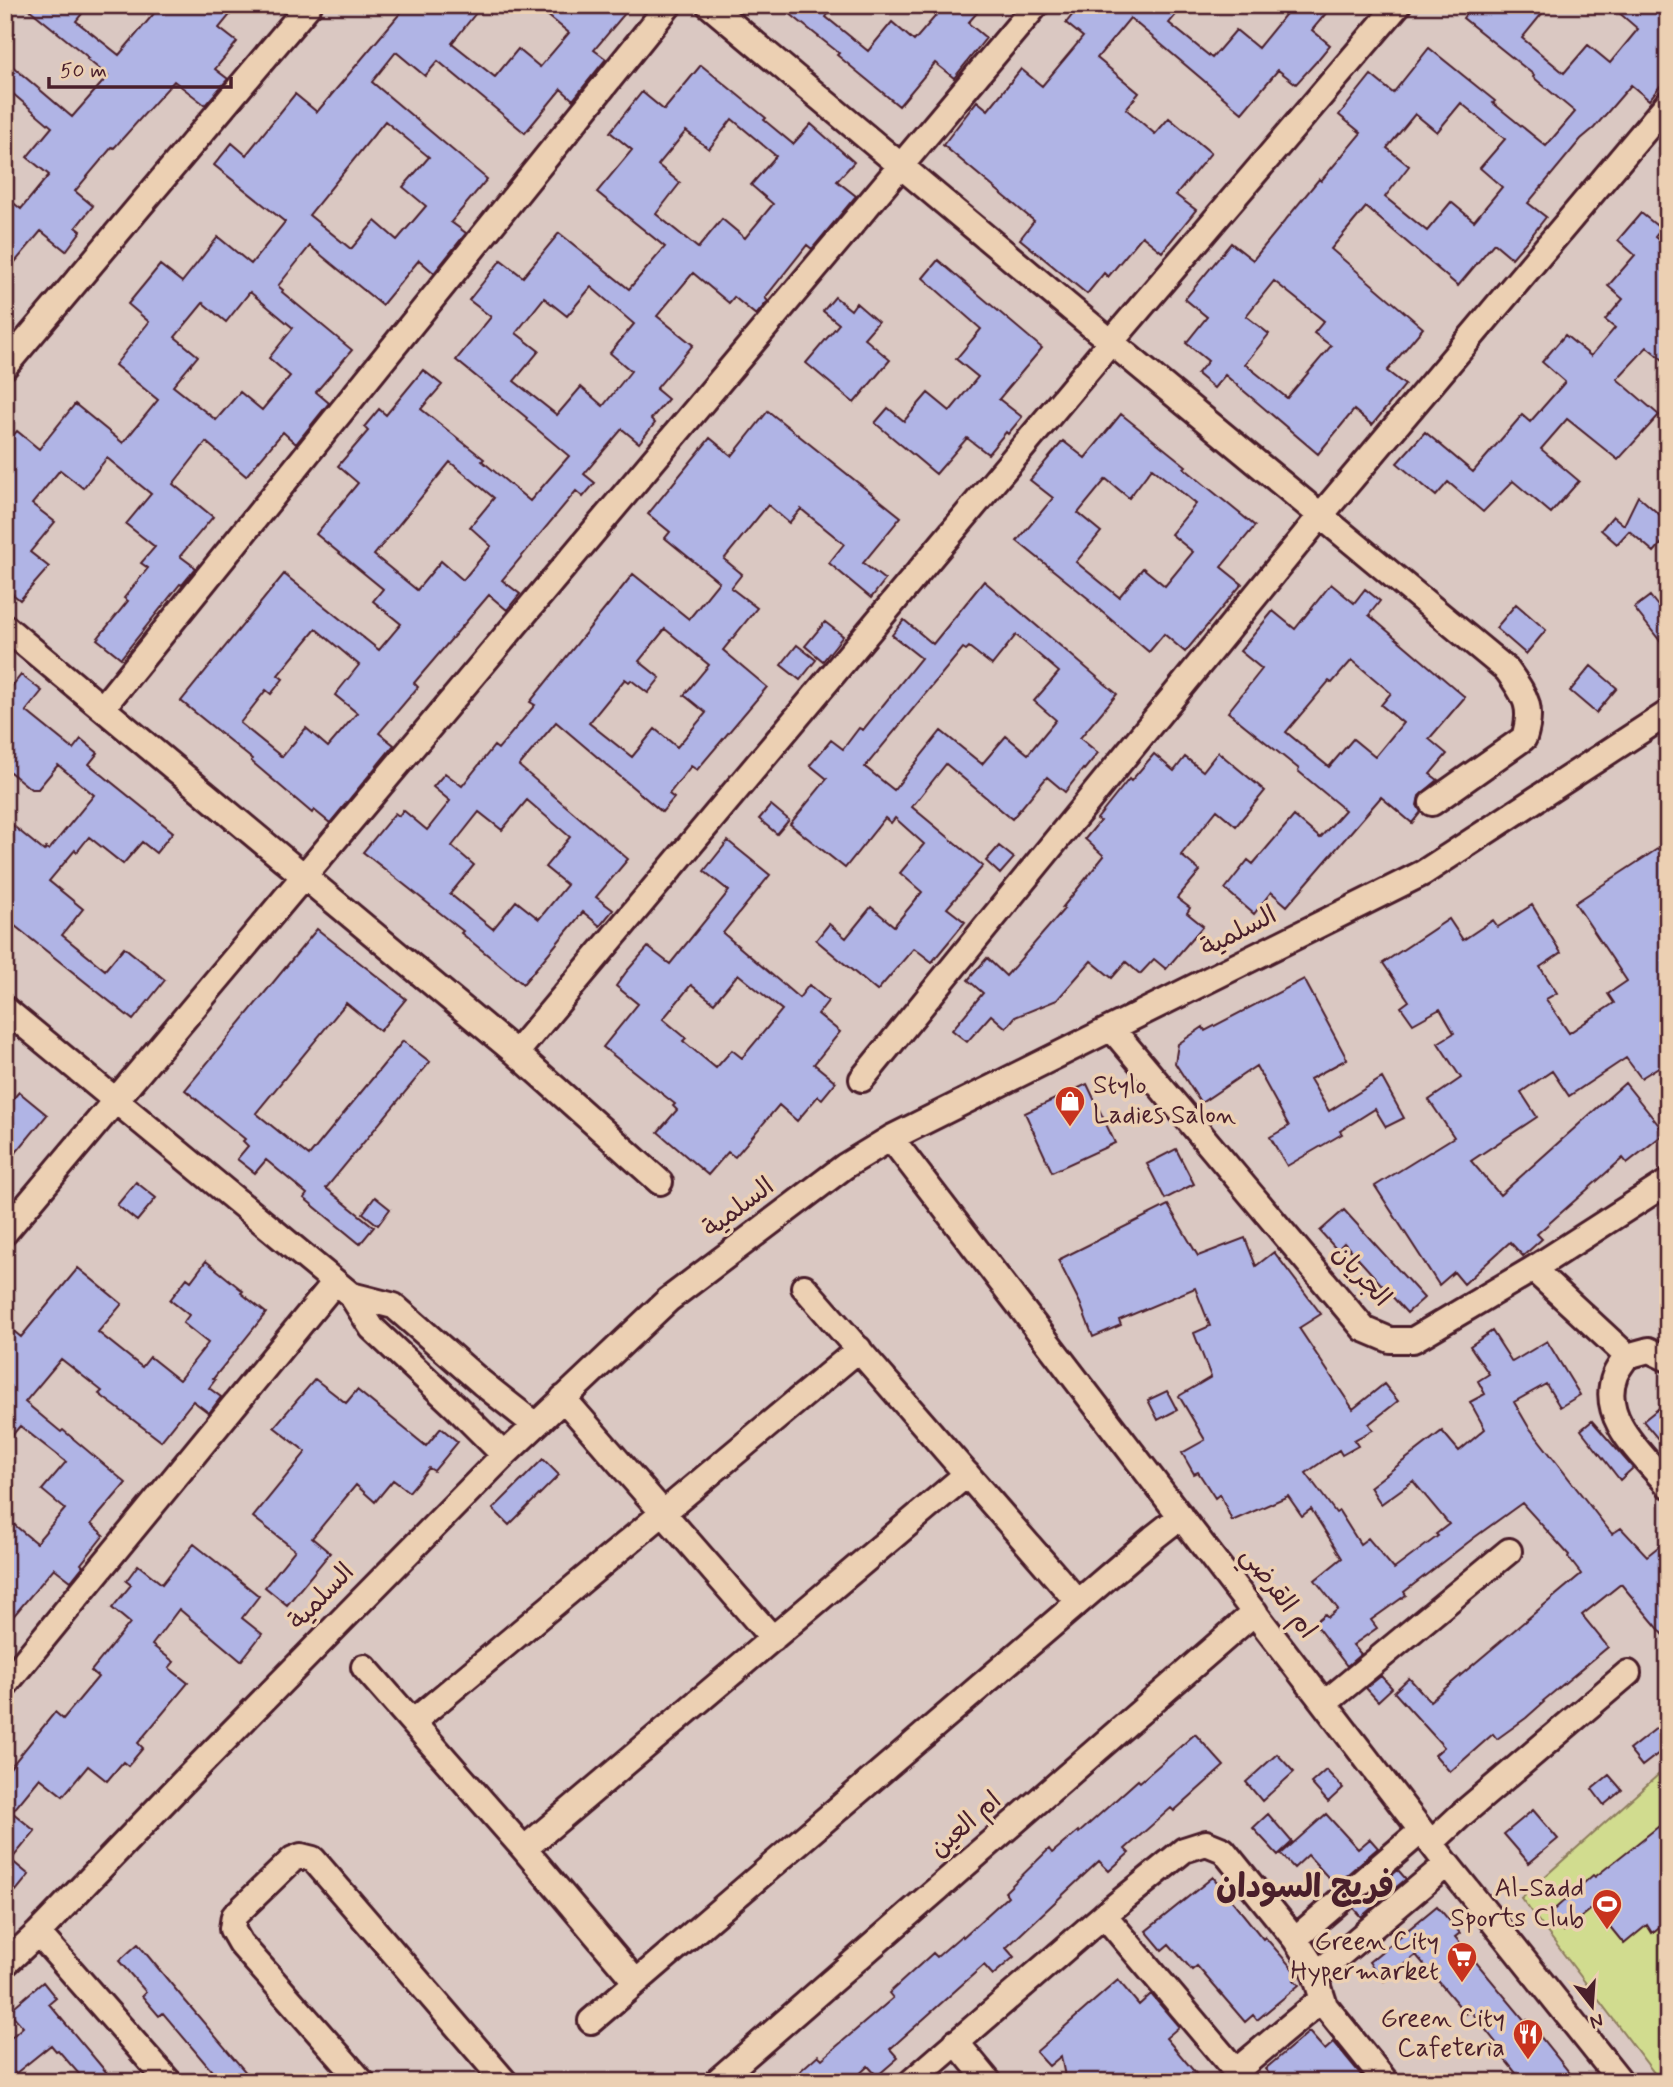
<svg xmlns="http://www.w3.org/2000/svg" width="1673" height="2087" font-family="Mynerve,'Playpen Sans Arabic',sans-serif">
  <rect width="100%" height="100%" fill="#dac8c2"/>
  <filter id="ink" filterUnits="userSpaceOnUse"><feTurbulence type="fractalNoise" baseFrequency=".0143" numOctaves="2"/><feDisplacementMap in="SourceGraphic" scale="14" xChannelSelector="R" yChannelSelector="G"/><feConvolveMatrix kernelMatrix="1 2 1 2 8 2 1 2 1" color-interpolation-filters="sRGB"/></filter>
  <g filter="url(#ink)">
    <path fill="#d1dc8f" stroke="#8e7e5d" stroke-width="2" d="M1668,1766v316h-7l-140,-184z"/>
    <path fill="#b0b4e5" stroke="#4a1f2b" stroke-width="2" fill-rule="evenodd" d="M24,5h65l-13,16 43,34 42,-50h77l-19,23 18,14 -22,27 13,10 -23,26 -31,-24 -60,67 -2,-1 -37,44 18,15 -17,21 5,4 -15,20 -25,-20 -36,43v-78l16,13 28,-34 -22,-18 25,-30 -47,-40v-27l67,57 36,-41 -21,-17 2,-1z
      M407,5h59l10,8 -24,30 43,34 23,-28 22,18 29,-34 -34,-28h97l-38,45 12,9 -33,41 -12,-11 -36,44 -87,-72 -13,15 -29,-24 -24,30 115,97 -36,43 15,11 -32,40 -15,-13 -37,45 -72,-59 -32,40 5,4 -1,2 70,58 -36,42 13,11 -33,41 -13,-12 -37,44 -40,-34 -33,42 40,33 -33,39 16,12 -14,17 -2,-1 -59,74 -24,-19 31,-38 -4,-3 24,-30 -7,-5 14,-16 -29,-23 25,-30 -44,-36 -24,30 -23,-18 -28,34 23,18 -25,30 19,15 -29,33 -15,-12v-143l12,-14 22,18 36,-45 48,39 35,-43 -43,-35 34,-43 -21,-18 32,-39 22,17 36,-45 33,27 34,-42 -71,-57 18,-22 14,12 49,-61 22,18zM385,121l44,36 -26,30 23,19 -29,34 -22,-19 -24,28 -42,-34zM250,292l43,36 -24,30 21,18 -28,34 -22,-18 -24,28 -43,-34 25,-30 -23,-19 28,-34 23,19z
      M779,5h56l-9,12 42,34 24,-29 22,19 31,-36h39l-16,18 18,15 -32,40 -19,-15 -36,43 -62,-51 2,-2z
      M1080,5h104l-15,18 43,35 24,-28 22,18 35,-43h40l-21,25 18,15 -14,17 -20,22 -18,-14 -36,43 -112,-95 -33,40 42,35 -13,16 29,25 14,-16 42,35 -35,42 20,15 -34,42 -20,-16 -34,41 -4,-4 -17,21 -67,-55 14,-18 -91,-76 34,-44 11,9 33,-41 21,17 41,-49 -17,-14z
      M1473,5h76l-27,33 42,35 24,-28 22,18 28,-34 -28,-24h58v71l-19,24 -18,-15 -37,43 -13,11 -53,64 18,14 -14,18 -20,23 -18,-15 -36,43 -92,-79 -35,42 92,79 -36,43 18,14 -14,17 -19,23 -18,-15 -36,44 -93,-79 -11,13 -17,-14 11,-13 -22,-18 21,-26 -22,-18 46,-56 22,17 66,-81 2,2 40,-48 -22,-18 32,-40 22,18 36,-45 66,53 -2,2 53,43 29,-34 -42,-35 1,-2 -71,-57zM1461,103l44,36 -25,29 22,19 -28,34 -23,-19 -24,29 -42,-34 24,-31 -22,-18 28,-34 22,18zM1274,281l50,40 -10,12 17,13 -44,52 -42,-34 24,-30 -23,-18z
      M701,65l65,53 -2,2 29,24 18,-20 43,38 -17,19 19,15 -44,53 -5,-4 -42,53 3,3 -12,14 -22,-18 -5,6 -36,-30 -36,43 36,29 -37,44 12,10 -17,20 4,4 -16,20 -17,-14 -38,45 11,9 -12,14 -7,-6 -74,89 18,14 -13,16 -18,-15 -75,88 4,4 -39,46 15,12 -64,78 -16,-13 -2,3 -61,-52 1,-2 -71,-58 103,-127 95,76 22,-26 -28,-23 10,-12 -67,-55 42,-51 -20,-17 30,-35 -4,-4 15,-18 7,6 37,-45 19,15 -21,24 63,50 -2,2 48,40 39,-45 -43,-36 1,-2 -71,-58 35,-43 -22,-17 32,-40 22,17 36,-44 70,56 36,-42 -68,-55 35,-42 -22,-18 32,-40 22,18zM732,119l44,37 -25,29 22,19 -28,34 -23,-19 -24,29 -42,-34 24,-31 -22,-18 28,-34 23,18zM591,287l43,37 -24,29 21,18 -28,35 -22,-19 -24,28 -43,-34 25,-30 -23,-18 28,-35 23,18zM450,462l44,36 -24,29 21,19 -28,34 -22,-19 -24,29 -43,-35zM316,629l43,36 -24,30 22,18 -29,34 -22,-19 -24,29 -42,-34 26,-33 5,4 12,-15 -5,-4z
      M1641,213l20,16 -6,8 13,11v116l-21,-17 -30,32 42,36 -41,45 -51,-41 -26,30 38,32 -28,32 -38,-32 -30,31 -35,-30 -12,14 -39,-33 28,-31 48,40 49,-57 8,7 35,-40 -23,-20 23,-27 26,21 24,-28 -10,-8 18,-21 -15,-13 27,-31 -17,-15z
      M938,260l104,88 -43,51 23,18 -14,17 -2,-2 -18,22 -21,-16 -31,36 -61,-51 13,-15 16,13 24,-28 22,18 28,-34 -22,-18 25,-30 -58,-51z
      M835,297l16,13 5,-7 22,19 -14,16 26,22 -36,43 -48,-40 33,-39 -16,-13z
      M768,411l133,106 -38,46 22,17 -14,18 -42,-35 15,-19 -43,-35 -12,14 -21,-18 -44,54 18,15 -11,14 26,20 -34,42 44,37 -70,83 -6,-4 -22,28 5,4 -12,14 -106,-90 -37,44 109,93 -32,38 17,13 -13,16 -17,-14 -60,72 -62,-51 2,-2 -100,-79 32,-39 4,3 4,-6 24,20 23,-29 -17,-14 12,-14 17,13 32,-40 4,3 37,-44 -5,-3 103,-128 56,45 30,-37 -54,-44 5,-6 -22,-18 62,-76 22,18zM665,629l44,36 -25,30 22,18 -29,34 -22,-18 -23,28 -43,-34 36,-44 4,3 2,-2 17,13 12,-15 -21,-17zM527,800l43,37 -25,30 22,18 -28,34 -23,-18 -23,28 -43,-35 24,-29 -22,-19 27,-34 23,18z
      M1121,414l65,52 -2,2 71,58 -34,41 21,17 -57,68 -21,-18 -15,18 -61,-52 1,-1 -72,-58 36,-43 -23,-18 33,-39 22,17zM1152,468l44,36 -25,30 22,18 -28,34 -22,-18 -24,29 -43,-35 25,-30 -23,-19 28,-34 23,19z
      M1638,496l30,26v14l-14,16 -25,-21 -12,13 -16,-14 12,-14 11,9z
      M984,581l133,113 -37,44 18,15 -14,17 -1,-1 -18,23 -18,-15 -35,42 -66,-55 -34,43 71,59 -36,42 18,14 -14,17 -19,23 -18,-14 -37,43 -61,-51 13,-16 17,14 25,-31 23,19 28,-34 -22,-19 24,-29 -29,-26 -4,5 -6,-5 -40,50 -55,-44 37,-45 -17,-14 21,-25 12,9 16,-21 4,2 58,-72 -29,-23 12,-15 29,24zM1016,635l43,37 -25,29 22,19 -28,34 -22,-18 -24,28 -41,-33 -47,59 -29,-23 98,-119 3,2 3,-3 23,18z
      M1331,584l23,19 11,-14 15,12 -11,14 96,82 -36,42 18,15 -17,20 8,6 -19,16 -2,9 4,7 -9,11 -31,-26 -94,109 -16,-14 -17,22 -29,-25 23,-29 5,4 41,-48 26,22 25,-28 -47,-39 1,-2 -71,-57 34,-43 -22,-18 33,-40 22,18zM1352,660l39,33 -10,12 22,18 -28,34 -22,-18 -24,28 -43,-35 43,-51 3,2z
      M1650,596l18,23v32l-34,-43z
      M1516,604l30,26 -20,24 -30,-26z
      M825,622l18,14 -20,25 -18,-15z
      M797,645l19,15 -16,20 -19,-15z
      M1591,666l26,22 -21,25 -26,-22z
      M21,675l21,16 -16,20 47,38 8,-10 17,14 -9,11 84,68 -17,21 -14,-11 -19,22 -34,-27 -12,15 -2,-2 -26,31 34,28 -21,26 43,35 19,-23 41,33 -32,40 -128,-102v-99l39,32 2,-3 3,2 45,-55 -36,-30 -20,24h-7l-26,-21v-73z
      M1218,752l47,39 -29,35 -19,-16 -36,45 19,16 -23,27 13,10 -3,5 16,13 -37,43 -12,-10 -14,15 -14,-12 -14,16 -21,-17 -34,39 -42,17 -9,11 -15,-13 -24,27 -15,-12 31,-37 -15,-13 19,-22 19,18 58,-67 -2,-1 42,-52 -19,-17 15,-18 -3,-2 32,-40 2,2 23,-27 20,17 11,-14 18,14z
      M771,805l18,15 -12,14 -18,-15z
      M728,841l42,34 -47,58 76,65 10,-13 19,16 -10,13 22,18 -26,32 22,18 -14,17 -4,-3 -21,25 -18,-16 -44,52 -7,-5 -20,23 -50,-43 19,-22 -4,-4 2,-2 -72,-57 35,-43 -22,-18 11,-15 21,-24 22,17 59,-73 -25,-20zM738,974l44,36 -40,48 -10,-8 -16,18 -33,-27 3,-3 -23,-19 28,-34 23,18z
      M1668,842v219l-27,17 -15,-20 -57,38 -17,-25 -31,21 16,25 -66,44 29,34 125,-112 40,50 -38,30 -4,-5 -86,76 5,5 -19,17 -13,-14 -46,42 -10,-12 -15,13 -64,-99 79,-49 -25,-37 32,-22 -23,-35 16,-10 -14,-24 -27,15 -12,-17 8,-6 -26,-38 66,-44 14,21 30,-20 5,7 34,-22 29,48 -21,14 17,26 -11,6 23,34 45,-30 -6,-9 19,-13 -52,-78z
      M999,846l15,12 -14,16 -14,-13z
      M317,929l89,70 -26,32 -34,-28 -90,110 53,43 94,-115 27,21 -104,126 48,39 -14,17 -56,-46 3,-4 -41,-34 -11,13 -18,-14 11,-13 -5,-5 2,-2 -60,-49z
      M1304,979l43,80 -37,20 19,32 53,-33 22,40 -18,9 -11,-18 -35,22 2,3 -55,32 -17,-29 19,-11 -33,-60 -55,37 -26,-40 3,-19 25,-17 2,4z
      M1087,1084l28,59 -63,29 -27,-59z
      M19,1092l28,23 -42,51v-58z
      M1176,1149l18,35 -29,15 -18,-35z
      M136,1182l20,16 -19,23 -20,-16z
      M375,1197l15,12 -12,16 -15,-12z
      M1168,1205l30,51 47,-18 11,28 18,-14 47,62 -22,14 54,81 31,-25 14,17 -29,23 4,6 -19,10 4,6 -16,9 -3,-5 -33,23 30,40 3,-2 21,33 8,-6 26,31 44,-33 -2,-2 13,-10 -36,-43 -32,23 -11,-17 72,-56 17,20 26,-22 -15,-27 15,-8 -7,-13 11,-7 -19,-28 22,-15 20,31 35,-21 33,54 -20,12 -14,-23 -32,18 14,24 84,108 9,-6 26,28 21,-17v101l-47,-56 -39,31 26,32 -65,54 1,1 -18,16 -29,21 -4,-5 -43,38 -15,-17 9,-8 -50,-55 15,-14 21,23 151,-127 -13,-17 1,-2 -47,-52 -47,34 -71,55 2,3 -35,25 6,8 -24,17 8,9 -14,12 -33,-43 11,-9 3,3 10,-8 -23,-29 27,-22 -31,-49 -9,7 -14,-20 -56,25 -12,-27 -5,4 -17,-26 -4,2 -12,-21 23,-13 -26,-44 32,-19 -17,-44 16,-7 -15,-38 -76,32 2,5 -28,12 -13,-34 -22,-43z
      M1344,1210l80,88 -17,15 -63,-70 -7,7 -17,-19z
      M206,1261l37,30 -2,2 25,20 -53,66 2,1 -6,8 12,9 -12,16 -16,-12 -32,40 -62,-47 3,-3 -41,-32 -36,43 36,30 2,-2 63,53 -35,41 13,11 -23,29 2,2 -12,15 -17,-13 -49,58v-109l31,26 29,-34 -23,-19 24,-28 -46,-36 -15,18v-120l16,13 57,-69 44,36 -24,28 44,35 8,-10 29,23 29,-37 -25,-20 6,-8 -19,-15 17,-22 4,3z
      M315,1379l31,24 11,-13 69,56 15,-18 17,14 -24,29 -5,-3 -20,24 -16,-12 -18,22 -19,-17 -44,53 18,15 -43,52 -22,-18 30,-37 -42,-33 53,-65 -32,-25z
      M1167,1391l10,19 -19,10 -10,-20z
      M1668,1401v50l-25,-30z
      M1592,1421l41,47 -13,12 -39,-50z
      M543,1459l16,16 -50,50 -16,-16z
      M194,1544l65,52 -17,22 20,16 -21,27 -62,-52 -27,36 22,17 -5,6 19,15 -50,60 5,5 -15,18 -5,-4 -16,19 -19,-15 -25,30 -23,-18 -28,34 23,19 -24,29 18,15 -13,16 -11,-8v-109l50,-62 8,7 35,-42 -7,-6 39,-48 -18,-15 19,-23 -5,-4 12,-16 24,19z
      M1381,1676l11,12 -14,13 -12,-13z
      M1668,1719v27l-26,20 -13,-16z
      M1195,1734l29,32 -50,45 -3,-3 -46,41 4,4 -20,18 -10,-10 -93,87 8,9 -21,18 -9,-10 -94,84 8,9 -21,18 -9,-10 -17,16h-41l-10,-11 18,-16 4,4 71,-61 -4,-5 44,-40 4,4 25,-22 1,2 45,-41 -3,-4 44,-43 3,4 26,-22 1,2 59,-53 2,2z
      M1277,1754l17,18 -32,29 -16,-19z
      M1326,1770l17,18 -15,14 -17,-19z
      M1609,1775l13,15 -18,15 -12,-16z
      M1533,1810l25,29 -29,24 -25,-29z
      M1268,1814l24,28 -14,13 -25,-27z
      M1326,1814l32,35 12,-10 8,9 -43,37 -27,-30 -14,13 -13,-14z
      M1668,1819v101l-16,13 -5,-8 -23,19 -30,-37 -30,24 -15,-17 44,-39 2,2z
      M1398,1870l8,9 -45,38 -8,-9z
      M1213,1877l50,62 2,-2 34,39 -5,4 5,5 -42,35 -4,-5 -8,7 -48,-56 -5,4 -23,-26 -7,6 -16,-19z
      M1437,1906l23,27 -5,4 70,84 2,-1 50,62h-54l-29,-36 3,-2 -27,-34 -4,4 -50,-59 -32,26 -15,-19z
      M138,1944l44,53 72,85h-33l-58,-69 -4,3 -17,-20 4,-4 -27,-31z
      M1118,1980l21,25 12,-11 28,33 -13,11 37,44h-137l-5,-26 -12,10 -13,-14z
      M43,1982l13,16 -7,6 58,69 -10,9h-11l-28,-32 -2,1 -5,-6 -46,37v-39l18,-16 -14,-16z
      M1309,2032l16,18 9,-8 33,40h-91l-11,-13z"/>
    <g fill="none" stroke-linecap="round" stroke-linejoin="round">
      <g stroke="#4a1f2b" stroke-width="30">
        <path id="minor" d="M709,5l402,337 396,328c18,26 27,36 17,68l-92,65
          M5,366l304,-361
          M5,627l511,426 144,129
          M103,707l566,-702
          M5,1009l346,286 21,33 83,78 49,49
          M1112,1029l252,300 26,11h23l120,-71 135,-87
          M516,1053l595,-711 287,-337
          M862,1079l459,-564 347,-412
          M891,1138l556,726 174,218
          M5,1232l1031,-1227
          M1533,1269l94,87
          M804,1287l274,315
          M351,1295l43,11 88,77 53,42
          M1668,1359l-19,-9 -22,6c-4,6 -9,12 -12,19 -17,43 28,80 53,110
          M563,1398l210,241
          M364,1667l160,182 112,133
          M5,1685l330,-403
          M1325,1703l184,-152
          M413,1722l446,-373
          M1431,1843l30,-28 167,-142
          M524,1849l443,-375
          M1104,1915l141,167
          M38,1933l131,149
          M1295,1939l126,-108
          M5,1964l33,-31 148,-154 318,-324 164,-155 177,-134 46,-28 532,-265 245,-160
          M1317,1974l130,-110
          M591,2021l562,-483 28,-22
          M956,2042l33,40
          M1236,2071l85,-71
          M362,2082l-122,-139 -8,-14 2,-13 59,-57 8,-3 12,3 192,223
          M716,2082l539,-470
          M911,2082l193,-167 80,-65 22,-7 17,7 72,89 17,26 13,41 61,76"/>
      </g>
      <use href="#minor" stroke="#ecd0b3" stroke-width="24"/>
    </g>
  </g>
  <defs>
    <g id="shop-pin" transform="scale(1.575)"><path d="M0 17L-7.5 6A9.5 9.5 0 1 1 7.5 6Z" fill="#c8321e" stroke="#ecd0b3"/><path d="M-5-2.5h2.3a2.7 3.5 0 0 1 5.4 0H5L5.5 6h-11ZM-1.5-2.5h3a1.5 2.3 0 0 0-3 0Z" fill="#fff"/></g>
    <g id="stadium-pin" transform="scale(1.575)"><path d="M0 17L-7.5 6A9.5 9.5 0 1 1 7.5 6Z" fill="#c8321e" stroke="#ecd0b3"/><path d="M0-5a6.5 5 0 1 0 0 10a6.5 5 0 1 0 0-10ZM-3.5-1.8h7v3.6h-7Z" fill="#fff"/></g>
    <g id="supermarket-pin" transform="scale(1.575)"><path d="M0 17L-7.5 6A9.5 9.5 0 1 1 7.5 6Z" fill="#c8321e" stroke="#ecd0b3"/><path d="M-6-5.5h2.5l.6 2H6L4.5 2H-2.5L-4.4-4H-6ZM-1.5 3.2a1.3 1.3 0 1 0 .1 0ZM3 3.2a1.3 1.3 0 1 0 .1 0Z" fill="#fff"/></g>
    <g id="restaurant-pin" transform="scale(1.575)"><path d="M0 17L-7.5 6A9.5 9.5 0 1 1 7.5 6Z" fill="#c8321e" stroke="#ecd0b3"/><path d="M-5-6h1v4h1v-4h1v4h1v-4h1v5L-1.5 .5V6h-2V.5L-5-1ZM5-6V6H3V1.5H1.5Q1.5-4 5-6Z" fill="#fff"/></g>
  </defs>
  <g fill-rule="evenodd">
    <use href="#shop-pin" x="1070" y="1101"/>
    <use href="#stadium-pin" x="1607" y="1904"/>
    <use href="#supermarket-pin" x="1462" y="1957"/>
    <use href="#restaurant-pin" x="1528" y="2034"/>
  </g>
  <g text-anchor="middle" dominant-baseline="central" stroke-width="7" stroke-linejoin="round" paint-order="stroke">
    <g font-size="26" fill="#4a1f2b" stroke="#ecd0b3">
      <text transform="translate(1239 932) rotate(-27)">السلمية</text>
      <text transform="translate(739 1208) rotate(-37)">السلمية</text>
      <text transform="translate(1361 1276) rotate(48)">الجريان</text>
      <text transform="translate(1278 1593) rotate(53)">ام القرضي</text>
      <text transform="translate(322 1597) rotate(-46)">السلمية</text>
      <text transform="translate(966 1825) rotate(-41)">ام العين</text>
    </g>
    <g font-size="26" fill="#4a1f2b" stroke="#ecd0b3" text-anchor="end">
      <text x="1093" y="1086" text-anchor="start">Stylo<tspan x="1093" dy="30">Ladies Salon</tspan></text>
      <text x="1584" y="1889">Al-Sadd<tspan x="1584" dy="30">Sports Club</tspan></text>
      <text x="1439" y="1942">Green City<tspan x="1439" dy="30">Hypermarket</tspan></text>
      <text x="1505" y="2019">Green City<tspan x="1505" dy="30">Cafeteria</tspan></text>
    </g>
    <g font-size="33" font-weight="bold" fill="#4a1f2b" stroke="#ecd0b3">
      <text x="1305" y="1888">فريج السودان</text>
    </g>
  </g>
  <rect width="1673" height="2087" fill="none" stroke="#ecd0b3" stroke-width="28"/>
  <rect x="14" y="14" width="1645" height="2059" fill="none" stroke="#4a1f2b" stroke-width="2.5" filter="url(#ink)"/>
  <g transform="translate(1592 2006) rotate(163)" stroke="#ecd0b3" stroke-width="5" paint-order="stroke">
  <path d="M0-5L12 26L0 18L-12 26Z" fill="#4a1f2b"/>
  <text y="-10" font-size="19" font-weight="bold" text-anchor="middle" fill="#4a1f2b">N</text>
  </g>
  <path d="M49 77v10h182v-10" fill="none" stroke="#4a1f2b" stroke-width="3.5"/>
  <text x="60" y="77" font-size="21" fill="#4a1f2b" stroke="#ecd0b3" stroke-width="5" paint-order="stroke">50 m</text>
</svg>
